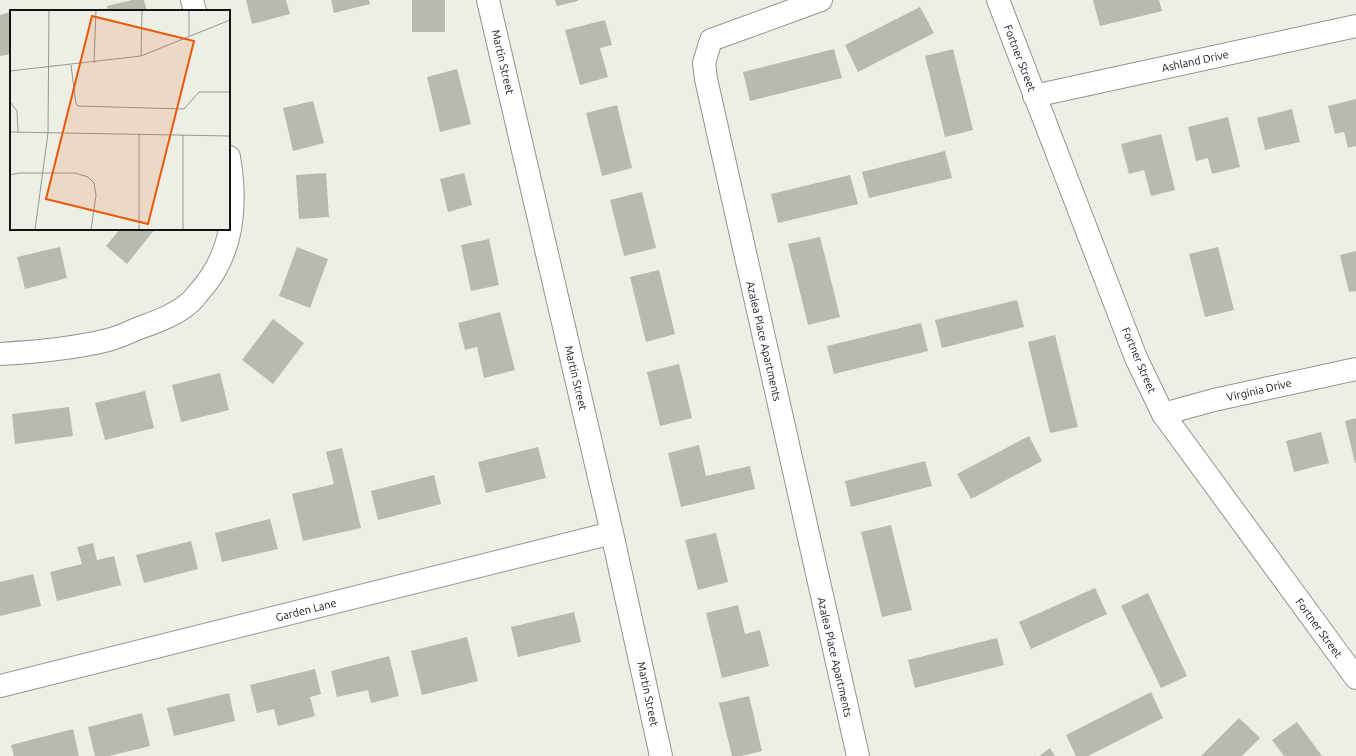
<svg xmlns="http://www.w3.org/2000/svg" width="1356" height="756" font-family="Ubuntu,sans-serif">
  <rect width="100%" height="100%" fill="#ecefe6"/>
  <path fill="#b8bab2" d="M132,0h12l3,11h-39l-1,-5z
    M246,0h40l4,14 -38,10z
    M331,0h38l1,4 -36,9z
    M412,0h33v32h-33z
    M555,0h23v1l-21,5z
    M1093,0h66l3,11 -62,15z
    M920,7l14,26 -76,39 -13,-27z
    M10,12l1,42 -11,2v-41z
    M605,20l7,25 -12,3 8,29 -28,8 -15,-55z
    M834,49l8,29 -92,23 -7,-29z
    M953,49l20,81 -28,7 -20,-81z
    M457,69l14,55 -31,8 -13,-55z
    M1356,99v47l-8,2 -4,-16 -9,2 -7,-28z
    M313,101l11,42 -31,8 -10,-43z
    M617,105l15,63 -30,8 -16,-63z
    M1292,109l8,33 -35,8 -8,-32z
    M1228,117l12,50 -28,7 -4,-16 -12,3 -8,-34z
    M1161,134l14,56 -24,6 -7,-26 -15,4 -8,-30z
    M945,151l7,27 -83,20 -7,-26z
    M326,173l3,44 -30,2 -3,-44z
    M464,173l8,32 -24,7 -8,-33z
    M850,175l8,29 -80,19 -7,-29z
    M642,192l14,56 -32,8 -14,-56z
    M120,229h35l-28,35 -21,-18z
    M820,237l20,80 -32,8 -20,-81z
    M489,239l10,46 -28,6 -10,-46z
    M60,247l7,31 -42,11 -8,-32z
    M297,247l31,12 -18,49 -31,-12z
    M1218,247l16,63 -29,7 -16,-63z
    M1356,251v40l-7,1 -9,-37z
    M659,270l16,64 -29,8 -16,-65z
    M1017,300l7,27 -82,21 -7,-28z
    M500,312l15,58 -31,8 -7,-31 -12,3 -7,-27z
    M273,319l31,24 -31,41 -31,-24z
    M921,323l7,28 -94,23 -7,-28z
    M1055,335l23,92 -28,6 -22,-91z
    M679,364l13,54 -32,8 -13,-54z
    M220,373l9,37 -48,12 -9,-37z
    M145,391l9,37 -49,12 -10,-37z
    M69,407l4,29 -58,8 -3,-30z
    M1356,418v45h-1l-10,-42z
    M1321,432l8,31 -35,9 -8,-31z
    M1029,436l13,25 -71,38 -14,-25z
    M699,445l7,31 44,-10 5,23 -74,18 -13,-54z
    M538,447l8,31 -60,15 -8,-31z
    M342,448l19,80 -58,13 -11,-47 42,-10 -8,-32z
    M925,461l7,25 -81,21 -6,-26z
    M434,475l7,29 -63,16 -7,-29z
    M270,519l8,30 -56,13 -7,-29z
    M891,525l21,85 -30,7 -21,-85z
    M716,533l12,49 -30,8 -13,-50z
    M191,541l7,28 -54,14 -8,-28z
    M93,543l4,17 17,-4 7,29 -64,16 -7,-29 32,-8 -5,-17z
    M33,574l8,32 -41,10v-34z
    M1095,588l12,26 -76,35 -12,-27z
    M1148,593l39,83 -26,12 -40,-82z
    M738,605l7,29 15,-4 9,36 -47,12 -16,-65z
    M574,612l7,30 -63,15 -7,-30z
    M467,637l11,44 -56,14 -11,-44z
    M997,638l7,27 -89,23 -7,-28z
    M389,656l10,40 -28,7 -3,-13 -31,7 -6,-26z
    M315,669l6,25 -11,3 5,19 -37,10 -4,-17 -17,4 -7,-28z
    M1151,692l12,26 -75,38h-12l-10,-21z
    M229,693l6,28 -61,15 -7,-28z
    M749,696l13,55 -21,5h-9l-13,-53z
    M142,713l8,33 -41,10h-14l-7,-29z
    M1239,718l21,20 -18,18h-41z
    M1297,722l25,34h-38l-12,-16z
    M73,729l6,27h-65l-3,-11z
    M1050,748l5,8h-16z"/>
  <g fill="none" stroke-linecap="round" stroke-linejoin="round">
    <g stroke="#93958d" stroke-width="24">
      <path id="street" d="M192,0l3,11
        M488,0l124,533 49,223
        M821,0l-110,40 -7,23 2,16 152,677
        M1034,96l322,-70
        M0,354c36,-2 72,-5 108,-14 12,-3 23,-9 34,-13 16,-6 33,-12 46,-23 5,-3 8,-9 12,-13 34,-38 37,-86 29,-134
        M1163,414l51,-14 142,-31
        M0,686l612,-153"/>
    </g>
    <g stroke="#93958d" stroke-width="24">
      <path id="secondary" d="M998,0l138,358 27,56 193,264"/>
    </g>
    <use href="#street" stroke="#fff" stroke-width="22"/>
    <use href="#secondary" stroke="#fff" stroke-width="22"/>
  </g>
  <g text-anchor="middle" dominant-baseline="central" stroke-width="4" stroke-linejoin="round" paint-order="stroke">
    <g font-size="11" fill="#141411" stroke="#fff">
      <text transform="translate(1020 58) rotate(69)">Fortner Street</text>
      <text transform="translate(1195 61) rotate(-12)">Ashland Drive</text>
      <text transform="translate(503 62) rotate(77)">Martin Street</text>
      <text transform="translate(764 341) rotate(77)">Azalea Place Apartments</text>
      <text transform="translate(1139 360) rotate(67)">Fortner Street</text>
      <text transform="translate(576 378) rotate(77)">Martin Street</text>
      <text transform="translate(1259 390) rotate(-13)">Virginia Drive</text>
      <text transform="translate(306 610) rotate(-14)">Garden Lane</text>
      <text transform="translate(1319 628) rotate(54)">Fortner Street</text>
      <text transform="translate(835 657) rotate(77)">Azalea Place Apartments</text>
      <text transform="translate(648 694) rotate(78)">Martin Street</text>
    </g>
  </g>
  <g transform="translate(10 10)">
    <rect width="220" height="220" fill="#ecefe6"/>
    <path fill="none" stroke="#969791" stroke-width="1" d="M179,26v-26M131,46l1,-46M84,53l2,-53M61,55l5,39 2,2 106,3 15,-17h31M0,61l131,-15 89,-36M0,92l7,9 1,21M0,122l220,4M129,124v96M0,165l9,-2h56l13,4 6,6 2,12 -5,35M25,220l13,-97 1,-123M173,220v-95"/>
    <path fill="#e8590c" fill-opacity="0.15" stroke="#e8590c" stroke-width="2" d="M82,6l102,25 -46,183 -102,-25z"/>
    <rect width="220" height="220" fill="none" stroke="#141411" stroke-width="2"/>
  </g>
</svg>
